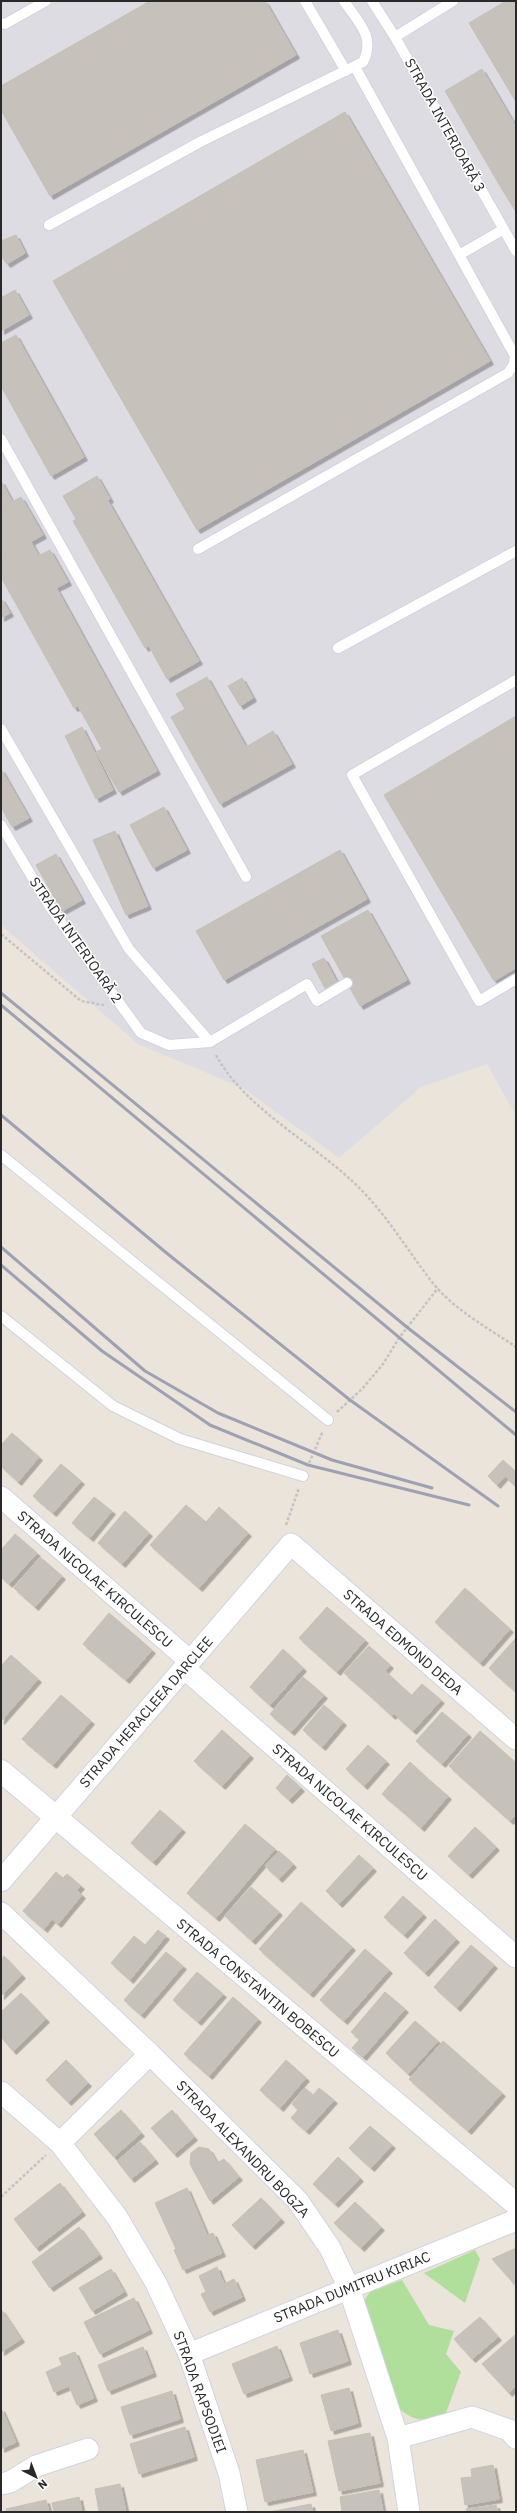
<svg xmlns="http://www.w3.org/2000/svg" width="517" height="2513" font-family="'IBM Plex Sans',sans-serif">
  <defs>
    <filter id="shadow"><feDropShadow dx="3.5" dy="3.5" stdDeviation="0" flood-color="#0004"/></filter>
  </defs>
  <rect width="100%" height="100%" fill="#ebe4db"/>
  <path fill="#dedce3" d="M1,1h515v1115l-29,-52 -66,23 -82,71 -96,-70 -105,-44 -137,-119z"/>
  <path fill="#afdf9a" d="M475,2250l5,9 -15,44 -41,-30z
    M402,2280l27,45 25,6 -8,23 15,18 -15,41c-23,9 -30,10 -49,-6l-33,-106 6,-9z"/>
  <path fill="#c6c1bb" stroke="#c6c0b5" filter="url(#shadow)" d="M150,1h115l31,54 -246,141 -49,-86v-24z
    M506,1h10v101l-47,-79z
    M482,69l34,58v50l-16,9 -55,-95z
    M345,112l145,249 -293,169 -144,-249z
    M516,177v35l-16,-26z
    M16,235l9,18 -18,11 -6,-8v-15z
    M15,290l14,25 -28,16v-33z
    M16,335l68,122 -33,19 -50,-90v-43z
    M97,476l13,23 -34,20 -13,-23z
    M1,481l11,20 -11,7z
    M21,497l22,38 -42,23v-50z
    M108,501l72,127 -35,20 -72,-127z
    M31,542l126,229 -38,21 -23,-40 6,-3 -24,-43 -4,2 -73,-131v-19z
    M50,550l18,32 -12,6 -18,-32z
    M1,598l9,15 -9,5z
    M180,628l19,33 -32,18 -18,-33z
    M207,677l39,70 27,-16 19,33 -72,40 -49,-87 14,-8 -9,-15z
    M242,678l11,20 -13,8 -12,-20z
    M516,716v252l-22,13 -110,-186z
    M82,727l31,63 -17,9 -31,-63z
    M1,769l28,49 -17,9 -11,-20z
    M164,807l23,43 -34,18 -23,-43z
    M115,831l33,75 -22,9 -33,-75z
    M340,850l27,49 -143,81 -28,-49z
    M56,854l26,46 -20,11 -26,-46z
    M368,910l39,70 -47,26 -39,-70z
    M324,958l14,26 -12,6 -14,-26z
    M12,1433l27,24 -21,25 -17,-16v-21z
    M503,1460l13,12v15l-11,-11 -8,9 -9,-9z
    M61,1464l20,17 -28,32 -20,-17z
    M94,1497l18,14 -22,27 -18,-15z
    M186,1505l20,17 13,-15 29,26 -49,55 -49,-43z
    M125,1511l24,22 -27,31 -24,-21z
    M15,1534l22,19 -28,31 -8,-7v-27z
    M40,1557l22,19 -27,31 -21,-19z
    M465,1588l45,41 -30,34 -45,-41z
    M327,1607l38,33 -28,32 -38,-34z
    M109,1613l43,37 -26,30 -43,-36z
    M516,1638v54l-27,-24z
    M369,1646l21,19 -24,27 -22,-19z
    M283,1649l20,19 -33,37 -20,-18z
    M11,1655l27,24 -37,42v-55z
    M385,1671l26,24 -19,21 -26,-24z
    M303,1677l21,18 -33,37 -21,-18z
    M422,1684l19,16 -28,31 -19,-17z
    M61,1695l30,26 -38,44 -31,-26z
    M324,1705l19,17 -21,25 -19,-17z
    M442,1712l26,22 -26,30 -26,-23z
    M222,1730l28,25 -28,31 -28,-25z
    M480,1731l36,32v51l-6,7 -61,-55z
    M368,1745l18,16 -22,25 -18,-17z
    M410,1762l17,16 -27,31 -18,-15z
    M287,1775l14,13 -12,12 -13,-12z
    M427,1778l21,18 -27,32 -21,-19z
    M160,1810l22,19 -29,33 -22,-19z
    M245,1824l30,25 -59,69 -29,-25z
    M475,1827l21,20 -27,28 -21,-19z
    M279,1851l14,13 -14,15 -14,-13z
    M359,1855l14,13 -34,36 -13,-13z
    M56,1872l7,6 4,-4 14,12 -4,4 5,5 -24,29 -6,-5 -8,10 -21,-18z
    M251,1887l28,25 -27,29 -27,-25z
    M403,1896l20,18 -19,21 -20,-18z
    M301,1902l51,45 -42,47 -51,-45z
    M435,1919l21,20 -31,34 -21,-20z
    M158,1930l8,6 -36,44 -19,-17 23,-27 11,9z
    M471,1945l23,20 -37,43 -23,-21z
    M365,1949l24,21 -45,51 -24,-21z
    M166,1952l17,14 -42,49 -17,-15z
    M4,1956l18,19 -21,21v-36z
    M197,1972l26,22 -25,28 -25,-22z
    M385,1992l20,17 -42,48 -11,-9 8,-9 -9,-7z
    M21,1993l25,26 -33,32 -12,-14v-25z
    M233,1997l25,22 -49,57 -25,-22z
    M415,2021l23,20 -30,33 -22,-21z
    M443,2041l59,52 -34,38 -59,-52z
    M66,2060l22,23 -20,19 -22,-22z
    M286,2060l20,18 -26,30 -20,-18z
    M305,2088l8,7 6,-7 15,12 -28,31 -15,-13 7,-8 -6,-6z
    M121,2110l20,23 -27,24 -20,-23z
    M172,2110l22,27 -20,17 -23,-26z
    M370,2126l22,19 -21,23 -22,-20z
    M140,2142l15,18 -24,19 -14,-18z
    M199,2147l10,2 8,14 7,-4 15,18 -29,24 -20,-37 1,-11z
    M338,2157l22,21 -25,26 -22,-20z
    M60,2183l22,29 -46,36 -22,-29z
    M187,2188l20,47 -31,14 -21,-46z
    M261,2198l20,21 -29,27 -20,-21z
    M355,2202l26,25 -20,21 -27,-25z
    M79,2227l20,28 -49,33 -18,-26z
    M213,2233l9,20 -39,17 -9,-20z
    M516,2248v38l-24,-27z
    M217,2267l7,17 10,-5 8,18 -32,15 -9,-18 5,-2 -7,-16z
    M111,2269l13,23 -32,19 -13,-23z
    M134,2298l15,32 -49,24 -16,-32z
    M1,2309l20,30 -20,13z
    M480,2317l18,20 -26,22 -18,-20z
    M338,2330l10,31 -38,13 -10,-31z
    M516,2334v52l-7,7 -27,-29z
    M277,2346l12,31 -45,17 -12,-30z
    M143,2347l10,26 -45,18 -10,-26z
    M75,2352l19,46 -17,7 -8,-19 -15,6 -8,-20 16,-7 -3,-7z
    M349,2388l9,35 -27,8 -10,-36z
    M172,2391l8,28 -50,16 -9,-28z
    M1,2408l15,34 -15,7z
    M185,2427l9,30 -55,17 -9,-30z
    M370,2433l10,50 -41,8 -11,-50z
    M303,2450l10,42 -48,10 -9,-42z
    M493,2465l6,34 -34,6 -4,-27 11,-1 -1,-8z
    M120,2484l6,28h-27l-4,-23z
    M379,2490l4,22h-41l-2,-15z
    M79,2497l3,15h-28l-2,-9z
    M46,2500l3,12h-42l-1,-3z
    M311,2504l2,8h-43z
    M496,2505l2,7h-31l-1,-3z"/>
  <g fill="none" stroke-linecap="round" stroke-linejoin="round">
    <g stroke="#d1d3e1" stroke-width="12">
      <path id="service" d="M305,1l41,70
        M372,1l23,36 121,214
        M1,23l4,1 41,-23
        M395,37l58,-36
        M49,225l151,-83 163,-80c13,-25 -5,-40 -19,-61
        M459,255l45,-26
        M1,439l245,438
        M198,549l310,-176 6,-9 1,-8 -160,-289
        M338,648l178,-97
        M516,680l-164,95 127,226 37,-22
        M1,729l128,220 81,93
        M1,825l49,82 91,126 28,12 41,-3 97,-58 10,17 30,-18
        M1,1155l327,265
        M1,1316l112,90 67,33 123,37"/>
    </g>
    <g stroke="#d1d3e1" stroke-width="23">
      <path id="minor" d="M1,1497l189,164
        M184,1668l332,289
        M1,1881l290,-337 225,195
        M1,1913l149,141 148,147 32,47 19,40 49,150 11,74
        M1,2092l59,51 57,74 39,66 33,71 40,119 8,39
        M60,2143l90,-89
        M189,2354l327,-134
        M398,2438l74,-21 37,13 7,8
        M1,2484l9,-2 26,-16 52,-17"/>
    </g>
    <g stroke="#d1d3e1" stroke-width="24">
      <path id="tertiary" d="M1,1771l515,433"/>
    </g>
    <path stroke="#c3c3c3" stroke-width="2.5" stroke-dasharray="3 2" stroke-linecap="butt" d="M1,934l80,67 23,4
      M216,1055c27,51 93,86 135,125 33,30 54,67 81,102 21,27 56,46 84,65
      M337,1412l25,-23 21,-25 16,-26 39,-50
      M309,1463l14,-32
      M286,1525l13,-37
      M1,2197l45,-42"/>
    <use href="#service" stroke="#fff" stroke-width="10"/>
    <use href="#minor" stroke="#fff" stroke-width="21"/>
    <use href="#tertiary" stroke="#fff" stroke-width="22"/>
    <path stroke="#9ea1b2" stroke-width="3" d="M1,993l407,335 108,84
      M1,1005l515,430
      M1,1115l168,140 181,145 148,106
      M1,1247l144,124 73,42 114,47 100,28
      M1,1265l101,86 108,74 98,40 161,40"/>
  </g>
  <g text-anchor="middle" dominant-baseline="central" stroke-width="3" stroke-linejoin="round" paint-order="stroke">
    <g font-size="14" fill="#292929" stroke="#fff">
      <text transform="translate(445 125) rotate(61)">STRADA INTERIOARĂ 3</text>
      <text transform="translate(76 940) rotate(55)">STRADA INTERIOARĂ 2</text>
      <text transform="translate(95 1579) rotate(41)">STRADA NICOLAE KIRCULESCU</text>
      <text transform="translate(403 1642) rotate(41)">STRADA EDMOND DEDA</text>
      <text transform="translate(146 1712) rotate(-49)">STRADA HERACLEEA DARCLEE</text>
      <text transform="translate(350 1812) rotate(41)">STRADA NICOLAE KIRCULESCU</text>
      <text transform="translate(258 1988) rotate(40)">STRADA CONSTANTIN BOBESCU</text>
      <text transform="translate(243 2149) rotate(46)">STRADA ALEXANDRU BOGZA</text>
      <text transform="translate(352 2287) rotate(-22)">STRADA DUMITRU KIRIAC</text>
      <text transform="translate(200 2392) rotate(70)">STRADA RAPSODIEI</text>
    </g>
  </g>
  <rect width="517" height="2513" fill="none" stroke="#292929" stroke-width="4"/>
  <g transform="translate(36 2477) rotate(138)" stroke="#ffffff" stroke-width="3" paint-order="stroke">
  <path d="M0-3L7 15L0 10L-7 15Z" fill="#292929"/>
  <text y="-6" font-size="11" font-weight="bold" text-anchor="middle" fill="#292929">N</text>
  </g>
</svg>
